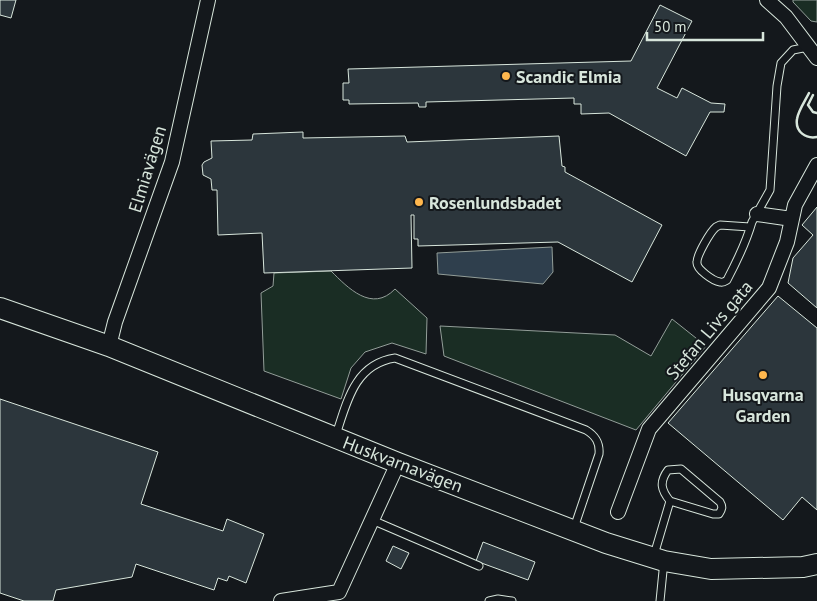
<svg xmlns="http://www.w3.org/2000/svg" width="817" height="601" font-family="'PT Sans',sans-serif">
  <rect width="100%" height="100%" fill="#14181c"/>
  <path fill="#1a2d24" stroke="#939e99" d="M793,0h24v22l-6,-1 -18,-19z
    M331,271c17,17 41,42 64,18l32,29 -1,36 -34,-11 -27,9 -14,16 -10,31 -77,-28 -3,-78 12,-7 1,-13z
    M672,319l34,27 -70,84 -192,-74 -4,-30 175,9 36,21z"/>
  <path fill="#2f3f4d" stroke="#939e99" d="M552,247l1,25 -10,12 -105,-10 -1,-21z"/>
  <path fill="#2c363c" stroke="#d8e6dc" d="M0,0h16l-5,18 -11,-3z
    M660,5l32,16 -35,67 20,10 5,-10 29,15 14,1 -1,8h-14l-24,44 -77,-43 -28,1v-10h-7v-6l-148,4v5h-7l-1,-4 -69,1v-4h-6v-17h6l-1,-14 283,-8z
    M303,132v6l102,-2 2,6 152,-6 3,30 3,1v5l97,53 -30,57 -74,-40 -140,4v-7h-4v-24h-3l1,53 -148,5 -2,-40 -44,2 -1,-45h-5l-1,-11 -8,-4 -1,-10 2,-3 8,-4 -1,-17 41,-1 1,-6z
    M817,207v101l-29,-25 5,-25 20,-23 -11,-10z
    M778,296l39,32v182l-15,-13 -19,23 -115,-97z
    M0,399l158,53 -17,52 82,27 4,-12 37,15 -18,49 -17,-7 -2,5 -9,-3 -4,12 -78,-26 -4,13 -76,13 -3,11h-29l-24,-8z
    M483,542l52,20 -7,18 -52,-19z
    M393,546l16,7 -8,16 -15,-8z"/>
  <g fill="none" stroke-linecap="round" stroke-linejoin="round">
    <g stroke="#d8e6dc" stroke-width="9">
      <path id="lane" d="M750,227l-30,-2 -4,2c-6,5 -19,28 -19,35 -1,7 16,19 23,20 3,1 4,0 7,-2 10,-19 19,-37 25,-58l18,-32 7,-104 4,-23 12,-13 15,-3
        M336,435c11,-34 19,-71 59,-77l191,72c10,6 14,13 13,24l-25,74
        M372,520l107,46
        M654,555l16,-54 43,13h6c3,-5 4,-7 1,-12l-39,-33 -13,1c-9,12 -7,20 2,31
        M489,601l9,-2 14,2
        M660,601l4,-40"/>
    </g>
    <g stroke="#d8e6dc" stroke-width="16">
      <path id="street" d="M767,0l19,17 31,41
        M757,214l35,5
        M109,346l6,-24 57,-160 36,-162
        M618,512l31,-83 120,-141 18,-46 8,-37 22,-40
        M281,601l58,-9 59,-129"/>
    </g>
    <g stroke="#d8e6dc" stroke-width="22">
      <path id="secondary" d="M0,308l109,38 289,117 208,80 58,18 47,8 92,-2 14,-3"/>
    </g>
    <use href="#lane" stroke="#14181c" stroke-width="7"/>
    <use href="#street" stroke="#14181c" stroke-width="14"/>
    <use href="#secondary" stroke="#14181c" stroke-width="20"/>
    <path stroke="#d8e6dc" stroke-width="2.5" d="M809,93c-4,8 -11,18 -12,26 -2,13 9,20 20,18
      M813,95l-5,10 5,7 4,1"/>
  </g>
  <g fill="#ffb74d" stroke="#14181c" stroke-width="2">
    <circle cx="506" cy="76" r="5"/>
    <circle cx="419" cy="202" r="5"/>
    <circle cx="763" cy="375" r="5"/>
  </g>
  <g text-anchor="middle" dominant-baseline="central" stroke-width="4" stroke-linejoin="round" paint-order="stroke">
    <g font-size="18" font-weight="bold" fill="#d8e6dc" stroke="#14181c" text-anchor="start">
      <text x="516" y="76">Scandic Elmia</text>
      <text x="429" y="202">Rosenlundsbadet</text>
      <text x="763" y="394" text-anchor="middle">Husqvarna<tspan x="763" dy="21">Garden</tspan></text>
    </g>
    <g font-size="18" fill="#d8e6dc" stroke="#14181c">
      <text transform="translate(147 169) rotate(-73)">Elmiavägen</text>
      <text transform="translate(709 330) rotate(-50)">Stefan Livs gata</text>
      <text transform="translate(403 464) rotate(21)">Huskvarnavägen</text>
    </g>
  </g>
  <path d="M647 32v8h116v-8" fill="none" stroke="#d8e6dc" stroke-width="2.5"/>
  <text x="654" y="32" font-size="15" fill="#d8e6dc" stroke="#14181c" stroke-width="4" paint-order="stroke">50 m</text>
</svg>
